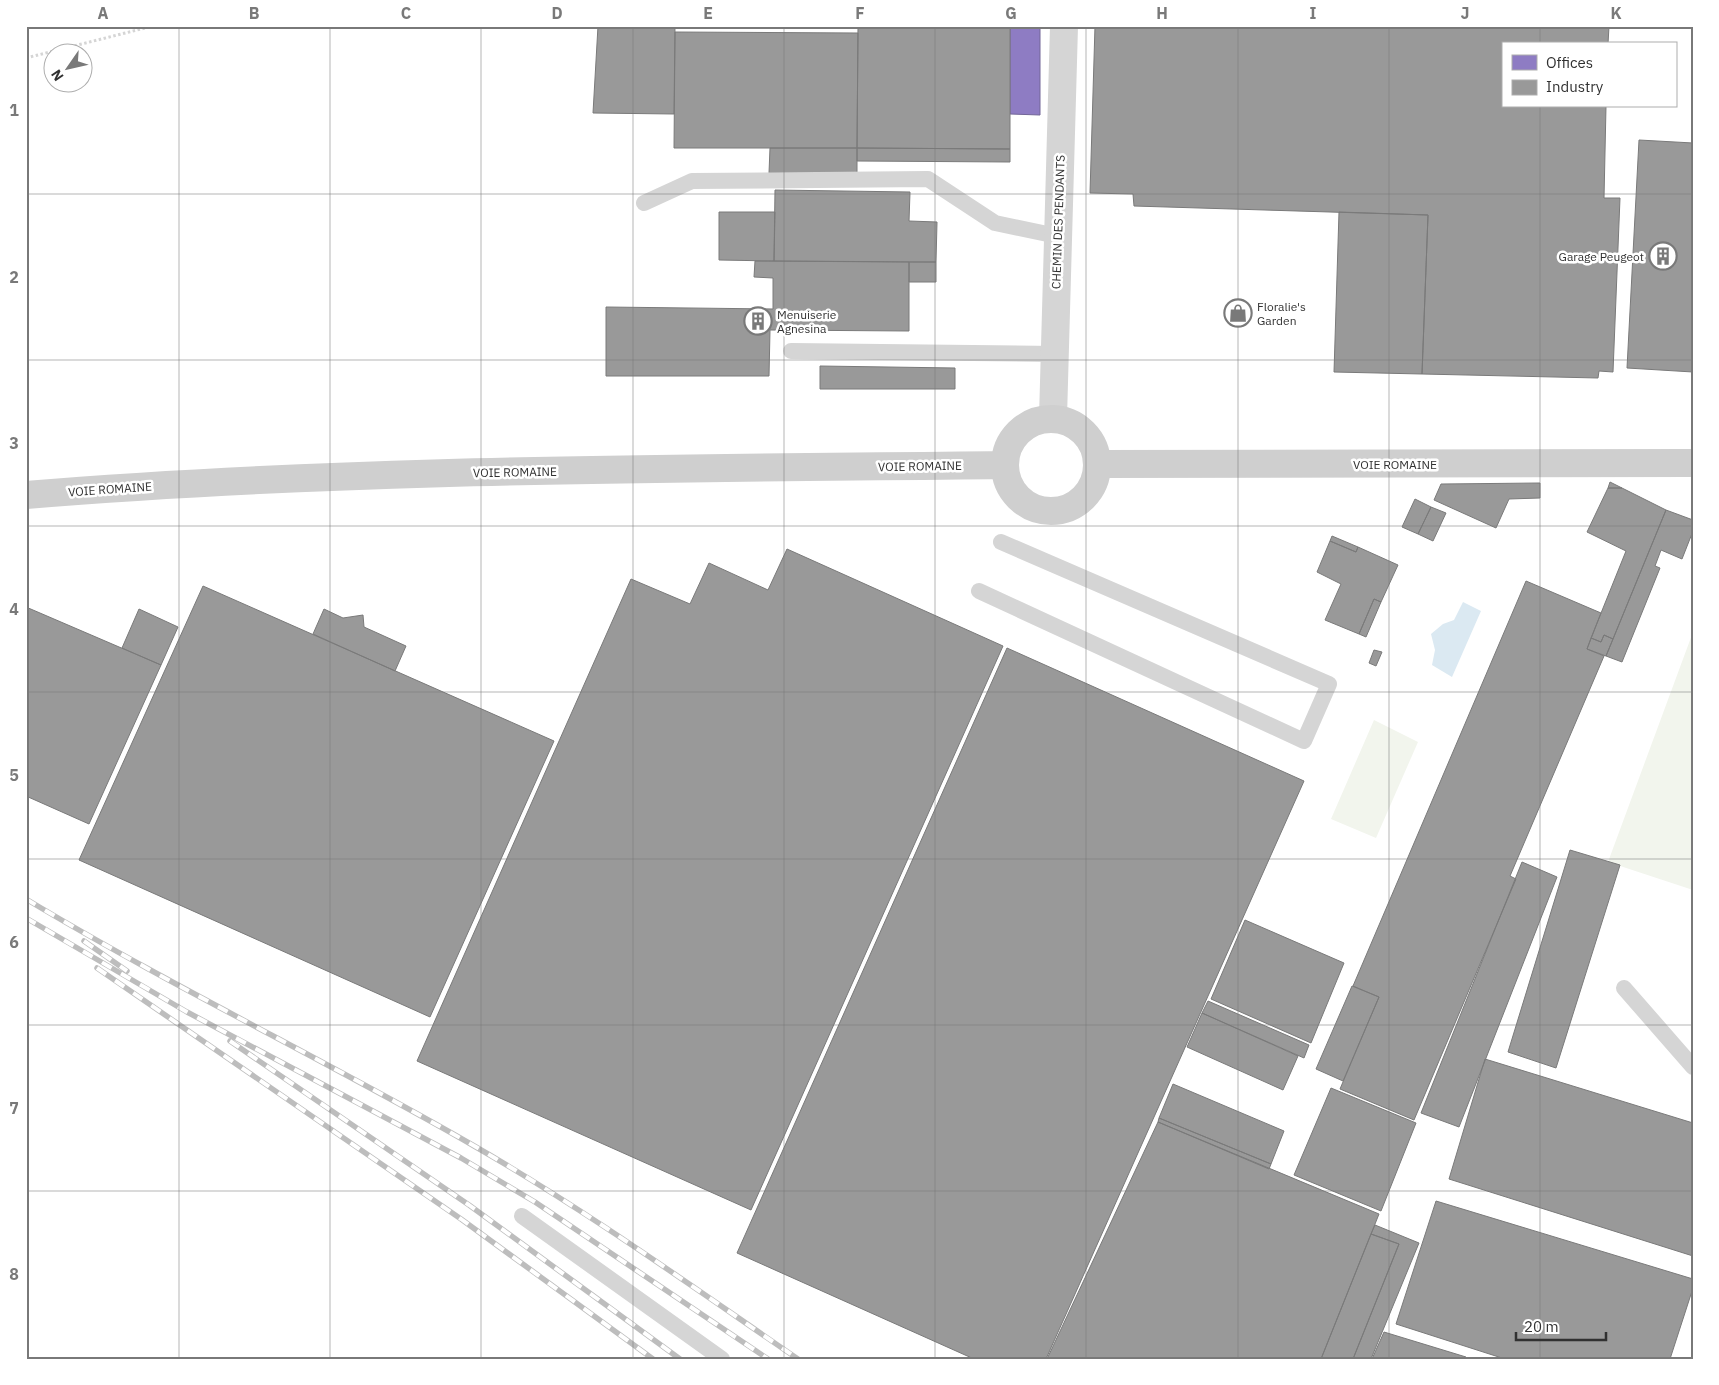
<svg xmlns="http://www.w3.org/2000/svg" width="1719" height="1385" font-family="'IBM Plex Sans',sans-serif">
  <rect width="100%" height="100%" fill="#fff"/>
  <path fill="#f2f5ed" d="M1693,632v258l-85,-28z
    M1374,720l44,22 -42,96 -45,-19z"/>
  <path fill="#dbe9f2" d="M1463,602l18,9 -29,66 -20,-12 3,-15 -4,-16 12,-10 11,-4z"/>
  <path fill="#8e7cc3" stroke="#726697" d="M1010,26h30v89l-30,-1z"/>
  <path fill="#999" stroke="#7a7a7a" d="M598,26h77l-1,88 -81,-1z
    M858,26h152v123l-153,-1z
    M1095,26h514l-1,18h-105v62h103l-2,92h16l-7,174 -14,-1 -1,7 -176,-4 6,-159 -294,-9 -1,-12 -43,-1z
    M675,32l183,1 -1,115h-183z
    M1639,140l54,3v229l-66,-4z
    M770,148h87v25h-88z
    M857,148l153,1v13l-153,-1z
    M775,190l135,2 -1,29 28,1 -1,40 -162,-1z
    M719,212h56l-1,49 -55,-1z
    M1339,212l89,3 -6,159 -88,-2z
    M755,261l154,1v69l-139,-1 -1,46h-163v-69l167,2v-31l-19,-1z
    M909,262h27v20h-27z
    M820,366l135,2v21h-135z
    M1610,482l12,6h-14z
    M1540,483v15l-31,1 -13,29 -62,-28 7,-16z
    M1608,488h14l44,22 -53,129 -9,-4 -3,7 -10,-4 35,-87 -39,-19z
    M1415,499l16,8 -13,27 -16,-7z
    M1431,507l15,6 -13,28 -15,-7z
    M1666,510l27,10v11l-11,28 -21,-9 -6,16 5,2 -38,94 -16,-6z
    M1332,536l26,11 -2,5 -26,-11z
    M1330,541l26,11 2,-5 40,18 -17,37 -7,-3 -15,35 -34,-14 16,-36 -24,-12z
    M787,549l216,97 -252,564 -334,-149 214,-482 59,25 19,-41 59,27z
    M1526,581l75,32 -14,36 17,7 -94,220 6,3 -102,241 -74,-31 39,-92 -26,-11z
    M203,586l351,155 -124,276 -351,-157z
    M1374,599l7,3 -15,35 -7,-3z
    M26,607l135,58 -72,159 -63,-28z
    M139,609l39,18 -17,38 -39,-17z
    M324,609l19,9 20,-3 1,12 42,19 -11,25 -82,-37z
    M1604,635l9,4 -7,17 -19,-7 4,-11 10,4z
    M1007,648l297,133 -258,578h-72l-237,-106z
    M1374,650l8,2 -6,14 -7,-3z
    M1570,850l50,15 -64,203 -48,-16z
    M1522,862l35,15 -98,250 -38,-14z
    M1245,920l99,43 -33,80 -100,-44z
    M1352,986l27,11 -36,84 -27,-12z
    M1208,1001l101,44 -5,13 -102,-45z
    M1202,1013l96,43 -15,34 -96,-43z
    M1485,1059l208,64v133l-244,-77z
    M1173,1084l111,47 -13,33 -112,-46z
    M1331,1088l85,35 -35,88 -87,-36z
    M1159,1118l112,46 -2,5 -111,-47z
    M1158,1122l221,92 -58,145h-274z
    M1436,1201l257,78v9l-23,71h-165l-109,-35z
    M1375,1225l44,18 -48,116h-18l46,-115 -28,-10z
    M1371,1234l28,10 -46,115h-32z
    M1384,1332l82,25 -1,2h-93z"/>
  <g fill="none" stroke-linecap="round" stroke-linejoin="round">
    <path stroke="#d5d5d5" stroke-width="3" stroke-dasharray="2.5 2.5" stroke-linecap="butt" d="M26,58l127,-32"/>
    <path stroke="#d5d5d5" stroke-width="16" d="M644,203l48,-22 236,-2 67,44 62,13
      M791,351l264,3
      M979,591l325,150 25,-57 -328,-142
      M1624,988l69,79
      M522,1216l200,143"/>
    <path stroke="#d5d5d5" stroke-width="28" d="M1053,418l11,-392"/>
    <path stroke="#cfcfcf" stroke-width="28" d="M1005 465a46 46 0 1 1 92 0a46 46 0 1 1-92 0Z
      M1097,464l596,-1
      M26,495c326,-27 652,-26 978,-30"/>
    <g stroke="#bdbdbd" stroke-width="5.5">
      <path id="rail" d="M26,899c145,87 297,160 443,244 114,65 221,142 329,216
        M26,918l161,94 274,146 74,44 233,157
        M84,941l43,30
        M97,968l364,251 192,140
        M230,1041l239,164 211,154"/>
    </g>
    <use href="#rail" stroke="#fff" stroke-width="4" stroke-dasharray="11" stroke-linecap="butt"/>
  </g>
  <path fill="none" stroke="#797979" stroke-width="1" stroke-opacity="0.55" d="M179,26v1333M330,26v1333M481,26v1333M633,26v1333M784,26v1333M935,26v1333M1086,26v1333M1238,26v1333M1389,26v1333M1540,26v18M1540,106v1253M26,194h1667M26,360h1667M26,526h1667M26,692h1667M26,859h1667M26,1025h1667M26,1191h1667"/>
  <defs>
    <g id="building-ring" transform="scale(1.4375)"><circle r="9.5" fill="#fff" stroke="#797979" stroke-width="1.5"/><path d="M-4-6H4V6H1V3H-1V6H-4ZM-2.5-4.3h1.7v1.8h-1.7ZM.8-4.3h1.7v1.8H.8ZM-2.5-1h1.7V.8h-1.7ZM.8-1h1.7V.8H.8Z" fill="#797979"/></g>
    <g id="shop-ring" transform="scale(1.4375)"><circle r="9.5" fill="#fff" stroke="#797979" stroke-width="1.5"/><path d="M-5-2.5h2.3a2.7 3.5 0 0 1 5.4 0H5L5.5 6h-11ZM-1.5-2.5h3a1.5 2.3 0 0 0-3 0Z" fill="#797979"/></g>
  </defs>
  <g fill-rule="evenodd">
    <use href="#building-ring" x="1663" y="256"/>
    <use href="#shop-ring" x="1238" y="313"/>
    <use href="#building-ring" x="758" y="321"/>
  </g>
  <g text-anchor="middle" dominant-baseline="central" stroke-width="5" stroke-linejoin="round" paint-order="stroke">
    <g font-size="12" fill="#313131" stroke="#fff">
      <text transform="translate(1058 222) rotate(-88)">CHEMIN DES PENDANTS</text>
      <text x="1395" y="464">VOIE ROMAINE</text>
      <text transform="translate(920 466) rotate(-1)">VOIE ROMAINE</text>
      <text transform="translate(515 472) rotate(-1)">VOIE ROMAINE</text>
      <text transform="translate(110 489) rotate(-4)">VOIE ROMAINE</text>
    </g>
    <g font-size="12" fill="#313131" stroke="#fff" text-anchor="start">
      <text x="1644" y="256" text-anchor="end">Garage Peugeot</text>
      <text x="1257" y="306">Floralie's<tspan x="1257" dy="14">Garden</tspan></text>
      <text x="777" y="314">Menuiserie<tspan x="777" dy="14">Agnesina</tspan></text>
    </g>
  </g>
  <rect width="1719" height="1385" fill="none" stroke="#ffffff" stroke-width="55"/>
  <rect x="1502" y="42" width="175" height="65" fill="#ffffff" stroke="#adadad"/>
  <rect x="1512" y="55" width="25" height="15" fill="#8e7cc3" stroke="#adadad"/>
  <text x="1546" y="68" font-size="15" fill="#313131">Offices</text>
  <rect x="1512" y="80" width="25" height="15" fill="#999999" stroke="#adadad"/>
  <text x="1546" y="92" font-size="15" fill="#313131">Industry</text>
  <g transform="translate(68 68) rotate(236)"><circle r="24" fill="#ffffff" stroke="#adadad"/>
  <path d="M0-4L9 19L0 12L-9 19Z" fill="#797979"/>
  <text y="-8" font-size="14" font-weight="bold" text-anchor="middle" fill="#313131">N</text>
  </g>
  <path d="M1516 1332v8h90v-8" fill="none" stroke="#313131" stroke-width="2.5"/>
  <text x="1524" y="1332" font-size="15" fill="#313131" stroke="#ffffff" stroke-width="4" paint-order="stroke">20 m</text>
  <rect x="28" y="28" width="1664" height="1330" fill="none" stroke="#797979" stroke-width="2"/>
  <g font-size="16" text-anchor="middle" font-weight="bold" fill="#797979">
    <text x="103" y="19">A</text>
    <text x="254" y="19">B</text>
    <text x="406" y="19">C</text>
    <text x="557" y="19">D</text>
    <text x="708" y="19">E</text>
    <text x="860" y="19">F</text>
    <text x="1011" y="19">G</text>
    <text x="1162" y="19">H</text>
    <text x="1313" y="19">I</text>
    <text x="1465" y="19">J</text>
    <text x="1616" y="19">K</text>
    <text x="14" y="116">1</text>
    <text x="14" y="283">2</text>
    <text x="14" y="449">3</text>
    <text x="14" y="615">4</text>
    <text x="14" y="781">5</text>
    <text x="14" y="948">6</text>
    <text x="14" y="1114">7</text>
    <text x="14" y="1280">8</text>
  </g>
</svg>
